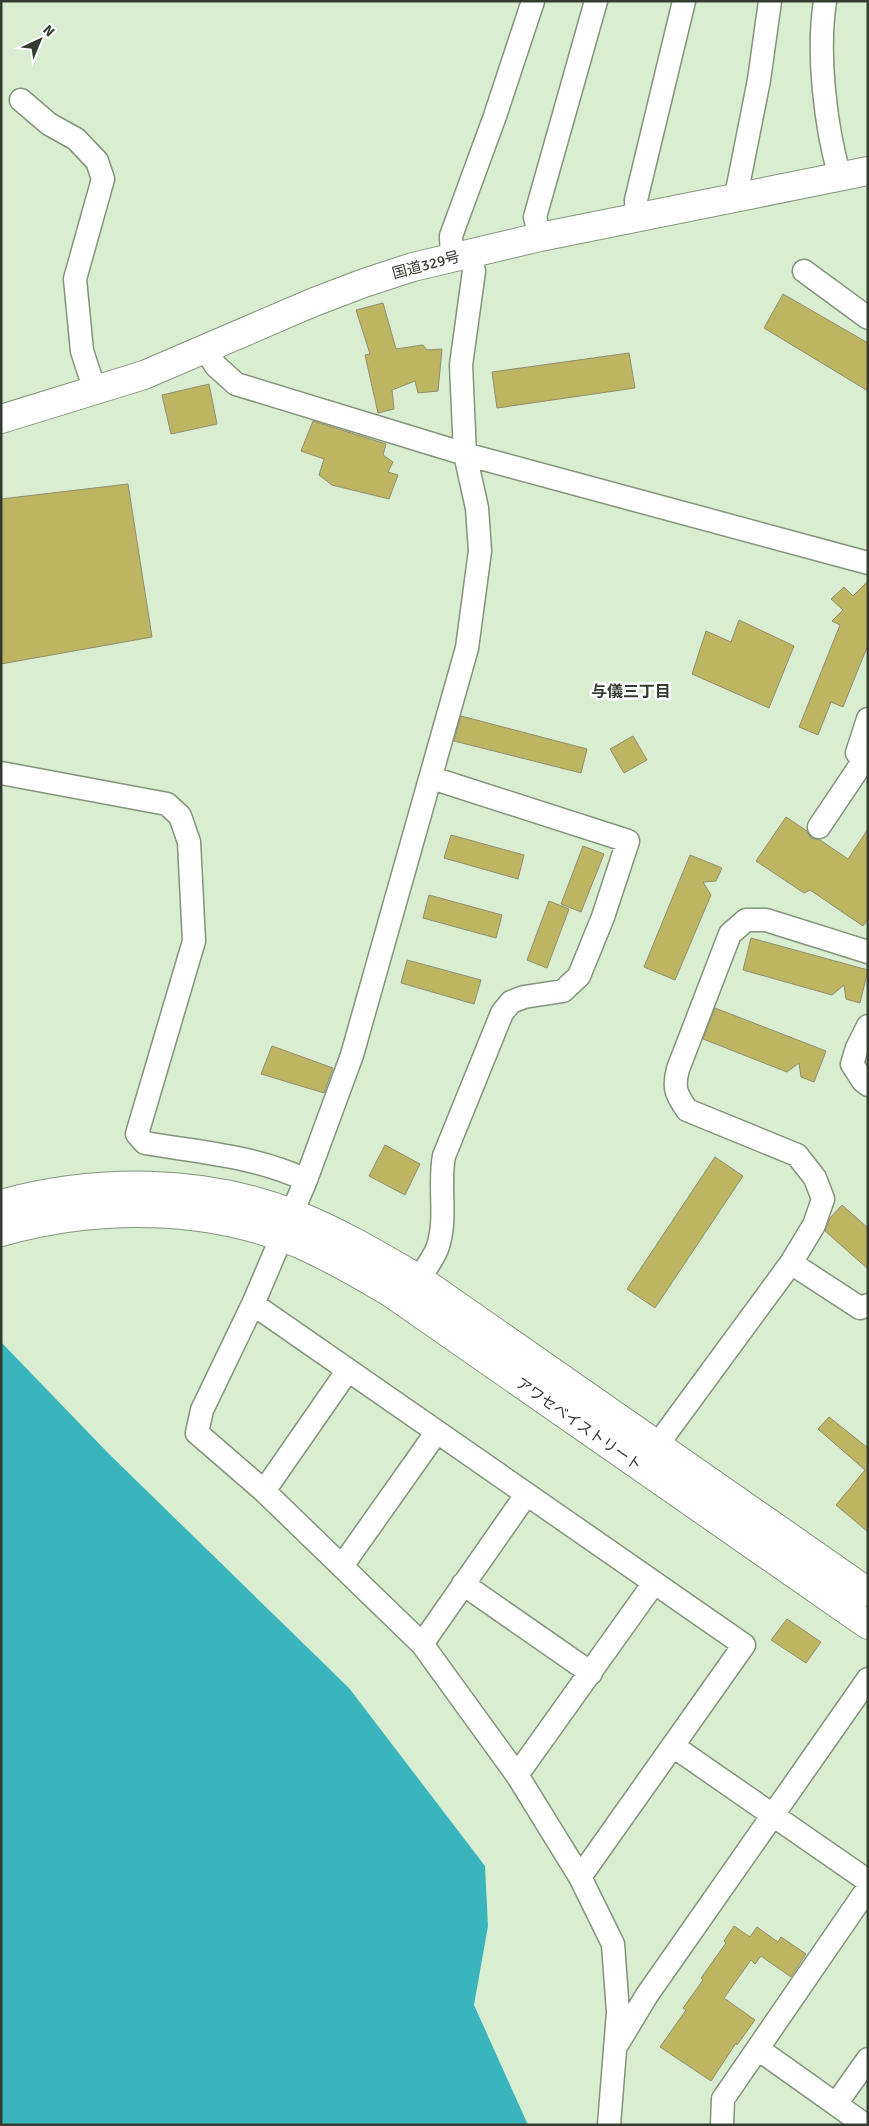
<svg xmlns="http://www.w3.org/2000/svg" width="869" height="2126" font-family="Signika,'Noto Sans JP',sans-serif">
  <rect width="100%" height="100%" fill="#d9edd0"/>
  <path fill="#3bb5bd" d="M1,1342l108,112 240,234 136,178 3,60 -14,79 54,120h-527z"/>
  <path fill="#beb563" stroke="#908d6e" d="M783,294l85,49v48l-104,-63z
    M383,303l13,46 27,-4 4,5 15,-1 -4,42 -20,2 -3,-12 -23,9 2,19 -16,4 -13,-58 5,-1 -14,-44z
    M629,353l6,35 -138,20 -5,-36z
    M209,384l8,40 -46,10 -9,-39z
    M313,421l73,23 -3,11 10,7 -5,10 10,3 -9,24 -57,-14 -13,-10 5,-16 -23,-8z
    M128,484l24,153 -151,27v-165z
    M868,581v64l-25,62 -12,-5 -13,33 -19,-8 41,-102 -8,-4 11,-11 -12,-11 13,-12 9,9z
    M739,620l55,26 -25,62 -77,-34 14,-43 25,11z
    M461,716l126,33 -6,24 -127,-32z
    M633,736l14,24 -23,13 -14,-24z
    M786,817l21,14 4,7 9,2 28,19 20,-30v90l-5,7 -53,-36 -6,3 -48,-32z
    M451,835l73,20 -6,24 -74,-21z
    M583,846l21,8 -23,58 -20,-8z
    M690,855l32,13 -6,13 -13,1 8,13 -36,85 -31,-13z
    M429,895l73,20 -6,23 -73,-20z
    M549,901l20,8 -22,59 -20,-8z
    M751,938l117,32 -8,33 -14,-4 -2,-14 -12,10 -89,-25z
    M407,960l74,20 -7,24 -73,-21z
    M715,1008l111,43 -12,31 -13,-5 -2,-14 -12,9 -84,-33z
    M272,1046l61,22 -9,25 -63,-19z
    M385,1145l35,19 -15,31 -36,-19z
    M715,1157l28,19 -88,132 -28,-19z
    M842,1205l26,23v41l-43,-38 5,-13z
    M829,1417l39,31v84l-32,-27 29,-35 -47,-41z
    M787,1619l34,23 -15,21 -35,-23z
    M734,1926l16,11 7,-10 21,15 3,-5 25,17 -15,23 -30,-21 -6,8 -4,-4 -27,38 31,22 -18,25 -1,-2 -25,38 -51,-34 26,-37 -3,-2 20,-28 -2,-2 25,-35 -2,-2z"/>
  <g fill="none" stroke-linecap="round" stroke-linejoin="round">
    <g stroke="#82947a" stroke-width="25">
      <path id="minor" d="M825,1c-8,52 0,125 15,176
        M21,100l28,24 27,15 21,22 6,18 -28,100 7,72 13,40
        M736,196l23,-116 11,-79
        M637,217l-1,-17 48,-199
        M540,237l-5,-20 61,-216
        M470,253l4,18 -13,94 4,89 12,54 3,43 -13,97 -115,407 -46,125 -53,124 -51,106 -5,23 67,58 158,153 95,131 63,102 33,67 5,68 -9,113
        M452,257l-1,-21 44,-120 38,-115
        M804,271l64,47
        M205,349l11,17 20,18 229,70 403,109
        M866,754l-9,-1 11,-34
        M1,773l166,31 13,12 9,26 5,99 -57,193 8,9c53,9 111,13 161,37
        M819,827l49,-73
        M868,1026l-11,22 -5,16 11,17 5,4
        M791,1263l69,45 8,-3
        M419,1279c6,-10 14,-20 18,-30 11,-30 1,-63 7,-93l58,-143 9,-11 13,-5 39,-6 16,-15 24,-59 25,-76 -196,-63
        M253,1304l491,341 -164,232
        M658,1444l133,-181 23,-38 9,-26 -8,-21 -18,-23 -110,-45c-11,-16 -14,-22 -9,-41l52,-135 16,-14h20l102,32
        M264,1491l84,-121
        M342,1566l94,-133
        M463,1584l128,89
        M422,1644l104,-149
        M673,1746l195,135
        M517,1775l137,-192
        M618,2043l29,-48 221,-316
        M758,2049l107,76
        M836,2104l32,-45
        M722,2125l1,-26 145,-211"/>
    </g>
    <g stroke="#82947a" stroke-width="30">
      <path id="major" d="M1,1204c95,-26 201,-26 293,10 44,17 84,41 125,65l449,313
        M1,1232c97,-27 206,-27 299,12 31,14 61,31 91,49l477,332"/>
    </g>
    <g stroke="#82947a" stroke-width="30">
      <path id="highway" d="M1,419l143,-44 170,-73 50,-19 49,-16 127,-30 328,-66"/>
    </g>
    <use href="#minor" stroke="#fff" stroke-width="22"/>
    <use href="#major" stroke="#fff" stroke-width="28"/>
    <use href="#highway" stroke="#fff" stroke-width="28"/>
  </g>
  <g text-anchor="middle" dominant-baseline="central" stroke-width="5" stroke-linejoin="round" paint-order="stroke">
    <g font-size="15" fill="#343c31" stroke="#fff">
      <text transform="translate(426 265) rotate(-15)">国道329号</text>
      <text transform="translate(579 1424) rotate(35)">アワセベイストリート</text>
    </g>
    <g font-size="16" font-weight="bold" fill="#343c31" stroke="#fff">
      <text x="631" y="692">与儀三丁目</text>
    </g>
  </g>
  <rect width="869" height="2126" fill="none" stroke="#343c31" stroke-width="5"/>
  <g transform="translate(40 40) rotate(44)" stroke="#ffffff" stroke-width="4" paint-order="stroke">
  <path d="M0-4L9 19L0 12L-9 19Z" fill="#343c31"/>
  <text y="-8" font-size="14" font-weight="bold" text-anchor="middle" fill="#343c31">N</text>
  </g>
</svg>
